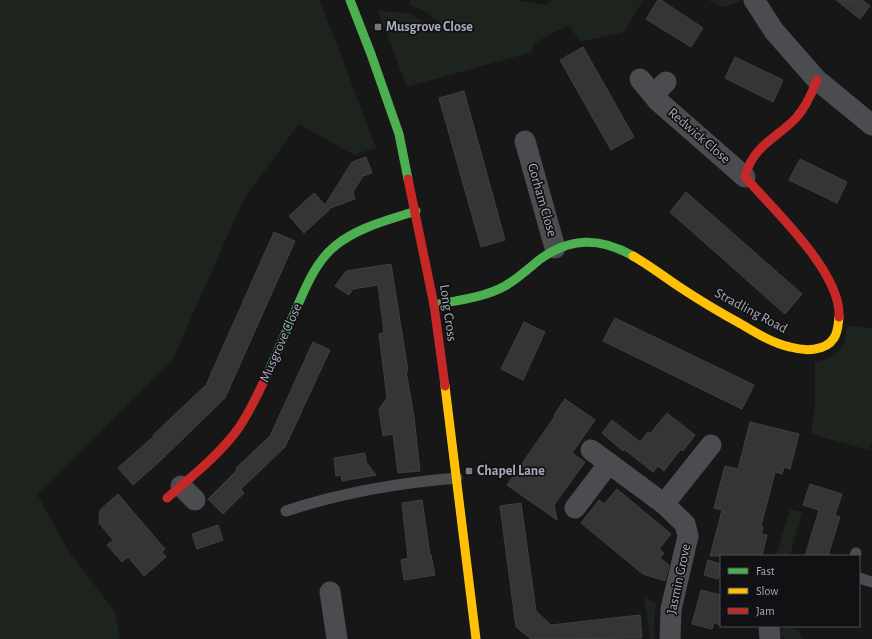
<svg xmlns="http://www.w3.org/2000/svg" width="872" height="639" font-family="'Alegreya Sans',sans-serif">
  <rect width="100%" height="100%" fill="#171717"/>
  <path fill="#1d241e" d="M0,0h320l56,148 -22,7 -55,-31 -55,75 -72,162 -135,133 31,56 47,62 5,27h-120z
    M410,0h105l31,5 3,-2 2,-3h92l-19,32 -43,10 -13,-17 -35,19 -1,8 -125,35 -29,-76 29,2 7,2 22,16 5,-8 -20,-14 -11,-4z
    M708,0h31l1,2 -18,5z
    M847,326l25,2v113l-3,9 -58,-16 4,-32v-40c11,-2 24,-7 29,-19 2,-5 2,-11 3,-17z
    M790,509l12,3 -12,44h-14z
    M644,595l12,9 -2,20v15h-4z
    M786,627l13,3 3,9h-16l-5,-2 -2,-6z"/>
  <path fill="#353536" stroke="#3f4043" d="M658,0h3l42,28 -12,19 -45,-28z
    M836,0h26l8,6 -10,13z
    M583,47l51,90 -23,13 -51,-90z
    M735,57l48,23 -10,22 -48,-24z
    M464,91l41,149 -24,7 -42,-149z
    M366,157l6,16 -9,3 -10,16 2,7 -27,10 1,1 -25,23 -15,-17 25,-23 11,12 27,-43z
    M800,159l47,23 -10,21 -48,-23z
    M686,192l116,102 -17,20 -115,-102z
    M274,232l21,9 -70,157 -66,64 -26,23 -15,-17 36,-32 -1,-1 53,-50z
    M391,264l17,107h-2l8,46 6,54 -22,2 -5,-39 -10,2 -4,-27 8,-11 -8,-64 5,-1 -6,-48 -25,4 -4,6 -14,-9 11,-15z
    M615,318l139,67 -12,24 -139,-68z
    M524,322l21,10 -22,48 -22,-11z
    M313,342l17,8 -45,97 -44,42 3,4 -21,21 -15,-15 29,-29 -1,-2 34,-32z
    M565,399l30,21 -23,33 13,9 -31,43 3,15 -50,-35 48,-69 -1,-1z
    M667,413l28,22 -12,16 -2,-2 -17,22 -6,-5 -5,6 -29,-23 -1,2 -21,-18 10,-13 28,22 8,-10 2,2z
    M750,422l49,12 -9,35 -6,-2 -2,7 -7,-2 -14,54 2,1 -2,7 6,1 -5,21h-52l12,-46 -8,-2 11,-42 13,3z
    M365,453l1,9 10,13 -34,6 -1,-6 -5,1 -2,-18z
    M810,484l32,10 -7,21 5,2 -12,39h-23l14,-46 -16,-5z
    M617,489l54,45 -12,15 5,4 -4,5 9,7 -4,16 -22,-7 -62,-51 18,-23 5,4z
    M118,494l47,55 -3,3 4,5 -22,19 -16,-19 -6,5 -15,-17 6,-5 -14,-17 1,-13z
    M422,500l8,55h1l4,20 -31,5 -3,-20 7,-2 -6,-55z
    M521,503l15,108 15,14 89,-10 2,23 -111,1 -15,-12 -16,-121z
    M218,525l5,15 -26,9 -5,-15z
    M708,560l13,4 -3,15 -14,-4z
    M701,590l20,5v30l-7,-2 -2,6 -20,-5z"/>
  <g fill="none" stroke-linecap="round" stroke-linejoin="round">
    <path stroke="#4b4c50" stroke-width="11" d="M286,511c57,-19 111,-28 171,-33
      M855,556l1,-3
      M859,578l13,4"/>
    <path stroke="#4b4c50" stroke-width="21" d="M754,0l20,31 43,49 55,45
      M640,79l18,22 87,76
      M653,95l13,-13
      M525,141l30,107
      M591,450l73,54 21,20 3,12 -17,73 -1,30
      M181,486l14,14
      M664,504l47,-59
      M575,508l34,-45
      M330,592l7,47
      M769,626l1,13"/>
    <path stroke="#4caf50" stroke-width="9" d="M350,0l21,54 28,80 9,45
      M434,305c24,-5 49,-7 71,-19 12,-7 23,-17 34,-26 31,-23 61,-23 94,-4
      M267,375c9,-20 17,-39 26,-59 11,-24 21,-53 42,-70 23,-19 54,-26 81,-35"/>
    <path stroke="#ffc107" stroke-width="9" d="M633,256c16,9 30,20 45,30 21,14 41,26 63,38 15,9 31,19 49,23 14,4 35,5 44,-9 4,-6 4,-13 5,-21
      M445,386l31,253"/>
    <path stroke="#c62828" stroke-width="9" d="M817,80c-5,13 -11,27 -21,38 -20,21 -43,27 -51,59 28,32 97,96 94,140
      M408,179l26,126 11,81
      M167,498c25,-22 51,-42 71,-69 12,-17 20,-36 29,-54"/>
  </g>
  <g fill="#757880" stroke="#111113" stroke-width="1.5">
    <rect x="374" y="23" width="8" height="8" rx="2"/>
    <rect x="465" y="467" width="8" height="8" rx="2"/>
  </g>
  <g text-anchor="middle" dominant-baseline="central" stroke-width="3.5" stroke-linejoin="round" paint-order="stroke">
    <g font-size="14" font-weight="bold" fill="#a7acb9" stroke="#111113" text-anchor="start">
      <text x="386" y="27">Musgrove Close</text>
      <text x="477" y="471">Chapel Lane</text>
    </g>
    <g font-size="14" fill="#a7acb9" stroke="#111113">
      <text transform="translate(699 136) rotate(41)">Redwick Close</text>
      <text transform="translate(542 200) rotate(74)">Gorham Close</text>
      <text transform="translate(751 311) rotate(28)">Stradling Road</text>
      <text transform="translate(448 313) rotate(82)">Long Cross</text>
      <text transform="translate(281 343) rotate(-66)">Musgrove Close</text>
      <text transform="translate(679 579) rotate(-78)">Jasmin Grove</text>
    </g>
  </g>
  <rect x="720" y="555" width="140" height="72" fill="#111113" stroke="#4d4f55"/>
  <rect x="728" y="568" width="20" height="6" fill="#4caf50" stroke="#4d4f55"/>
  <text x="756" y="575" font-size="12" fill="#a7acb9">Fast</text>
  <rect x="728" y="588" width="20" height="6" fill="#ffc107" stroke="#4d4f55"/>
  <text x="756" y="595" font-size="12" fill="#a7acb9">Slow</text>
  <rect x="728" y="608" width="20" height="6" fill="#c62828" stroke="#4d4f55"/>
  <text x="756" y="615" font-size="12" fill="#a7acb9">Jam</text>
</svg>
